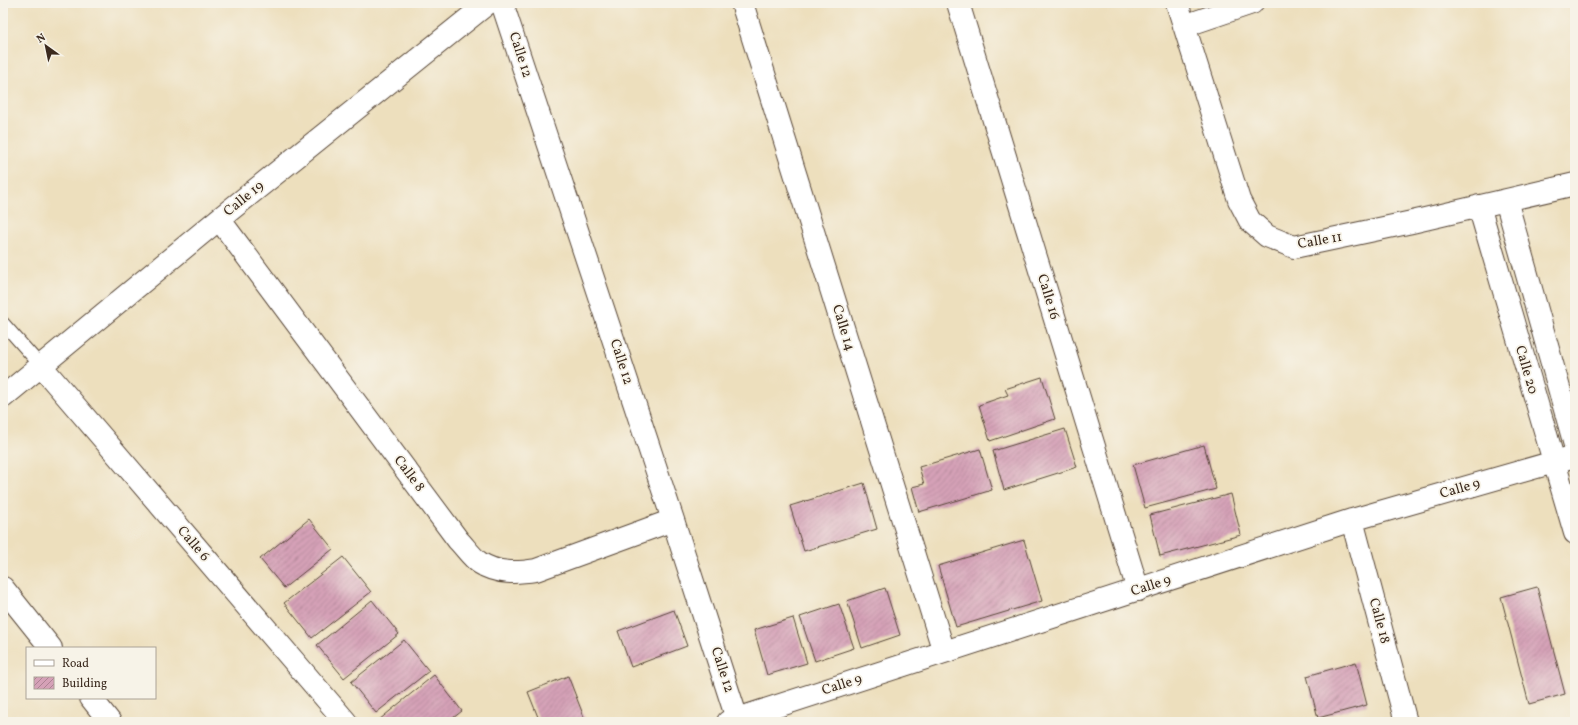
<svg xmlns="http://www.w3.org/2000/svg" width="1578" height="725" font-family="Vollkorn,serif">
  <defs>
    <pattern id="building-hatch" width="6" height="6" patternUnits="userSpaceOnUse"><rect width="6" height="6" fill="#d5a1b7"/><path d="M-1 1l2-2M0 6l6-6M5 7l2-2" fill="none" stroke="#ae8394"/></pattern>
  </defs>
  <rect width="100%" height="100%" fill="#f7f3e8"/>
  <filter id="ink" filterUnits="userSpaceOnUse"><feTurbulence type="fractalNoise" baseFrequency=".025" numOctaves="2"/><feDisplacementMap in="SourceGraphic" scale="8" xChannelSelector="R" yChannelSelector="G"/><feConvolveMatrix kernelMatrix="1 2 1 2 8 2 1 2 1" color-interpolation-filters="sRGB"/></filter>
  <filter id="wash" filterUnits="userSpaceOnUse"><feTurbulence type="fractalNoise" baseFrequency=".012" numOctaves="4" result="noise"/><feDisplacementMap in="SourceGraphic" scale="16" xChannelSelector="R" yChannelSelector="G"/><feGaussianBlur stdDeviation="0.9" result="paint"/><feColorMatrix in="noise" values="0 0 0 0 0 0 0 0 0 0 0 0 0 0 0 0 0 1.4 0 .05"/><feComposite in="paint" operator="in"/></filter>
  <g filter="url(#wash)">
    <rect width="100%" height="100%" fill="#eddfbd"/>
    <g id="blocks">
      <path fill="url(#building-hatch)" d="M1042,377l13,42 -65,22 -11,-36 29,-10 -3,-6z
        M1065,429l12,38 -73,23 -11,-39z
        M1204,445l12,44 -71,19 -12,-43z
        M980,449l12,41 -73,22 -7,-25 12,-3 -5,-17z
        M864,483l13,46 -73,22 -14,-45z
        M1231,494l10,41 -81,21 -10,-41z
        M309,519l24,30 -49,39 -24,-29z
        M1024,540l18,61 -86,26 -18,-61z
        M343,557l28,35 -59,46 -28,-35z
        M1537,587l28,107 -36,10 -28,-107z
        M885,588l15,47 -38,13 -15,-47z
        M372,600l27,34 -55,44 -27,-33z
        M839,604l15,44 -39,13 -15,-44z
        M674,610l13,36 -56,21 -13,-36z
        M793,618l14,45 -40,12 -13,-45z
        M404,640l25,31 -53,42 -25,-31z
        M1356,662l11,43 -49,13 -11,-42z
        M434,675l28,36 -14,11h-67l-2,-2z
        M568,676l18,46h-46l-12,-30z"/>
    </g>
  </g>
  <g filter="url(#ink)">
    <use href="#blocks" fill-opacity="0" stroke="#564536" stroke-width="1"/>
    <g fill="none" stroke-linecap="round" stroke-linejoin="round">
      <g stroke="#564536" stroke-width="14">
        <path id="service" d="M3,323l38,43"/>
      </g>
      <g stroke="#564536" stroke-width="24">
        <path id="minor" d="M502,3l171,517 65,202
          M742,3l202,649
          M958,3l180,587
          M1177,3l62,197 11,21 17,15 27,11 118,-25 163,-38
          M1184,26l68,-23
          M1506,200l69,245
          M1479,206l96,327
          M219,219l239,321c7,7 14,18 22,23 17,11 37,10 56,7l137,-50
          M41,366l305,356
          M3,397l216,-178 269,-216
          M1352,520l54,202
          M3,588l48,60
          M91,698l19,24
          M728,722l624,-202 223,-64"/>
      </g>
      <use href="#service" stroke="#fff" stroke-width="12"/>
      <use href="#minor" stroke="#fff" stroke-width="22"/>
    </g>
  </g>
  <g text-anchor="middle" dominant-baseline="central" stroke-width="3.5" stroke-linejoin="round" paint-order="stroke">
    <g font-size="14" fill="#3b2a1e" stroke="#f7f3e8">
      <text transform="translate(520 55) rotate(72)">Calle 12</text>
      <text transform="translate(244 199) rotate(-39)">Calle 19</text>
      <text transform="translate(1320 241) rotate(-10)">Calle 11</text>
      <text transform="translate(1048 297) rotate(73)">Calle 16</text>
      <text transform="translate(843 328) rotate(73)">Calle 14</text>
      <text transform="translate(621 362) rotate(72)">Calle 12</text>
      <text transform="translate(1526 370) rotate(74)">Calle 20</text>
      <text transform="translate(409 474) rotate(53)">Calle 8</text>
      <text transform="translate(1460 489) rotate(-16)">Calle 9</text>
      <text transform="translate(193 544) rotate(49)">Calle 6</text>
      <text transform="translate(1151 586) rotate(-18)">Calle 9</text>
      <text transform="translate(1379 621) rotate(75)">Calle 18</text>
      <text transform="translate(722 670) rotate(72)">Calle 12</text>
      <text transform="translate(842 685) rotate(-18)">Calle 9</text>
    </g>
  </g>
  <rect width="1578" height="725" fill="none" stroke="#f7f3e8" stroke-width="16"/>
  <rect x="26" y="647" width="130" height="52" fill="#f7f3e8" stroke="#aca397"/>
  <rect x="34" y="660" width="20" height="6" fill="#ffffff" stroke="#aca397"/>
  <text x="62" y="667" font-size="12" fill="#3b2a1e">Road</text>
  <rect x="34" y="677" width="20" height="12" fill="url(#building-hatch)" stroke="#aca397"/>
  <text x="62" y="687" font-size="12" fill="#3b2a1e">Building</text>
  <g transform="translate(46 46) rotate(327)" stroke="#f7f3e8" stroke-width="3" paint-order="stroke">
  <path d="M0-3L7 15L0 10L-7 15Z" fill="#3b2a1e"/>
  <text y="-6" font-size="11" font-weight="bold" text-anchor="middle" fill="#3b2a1e">N</text>
  </g>
</svg>
